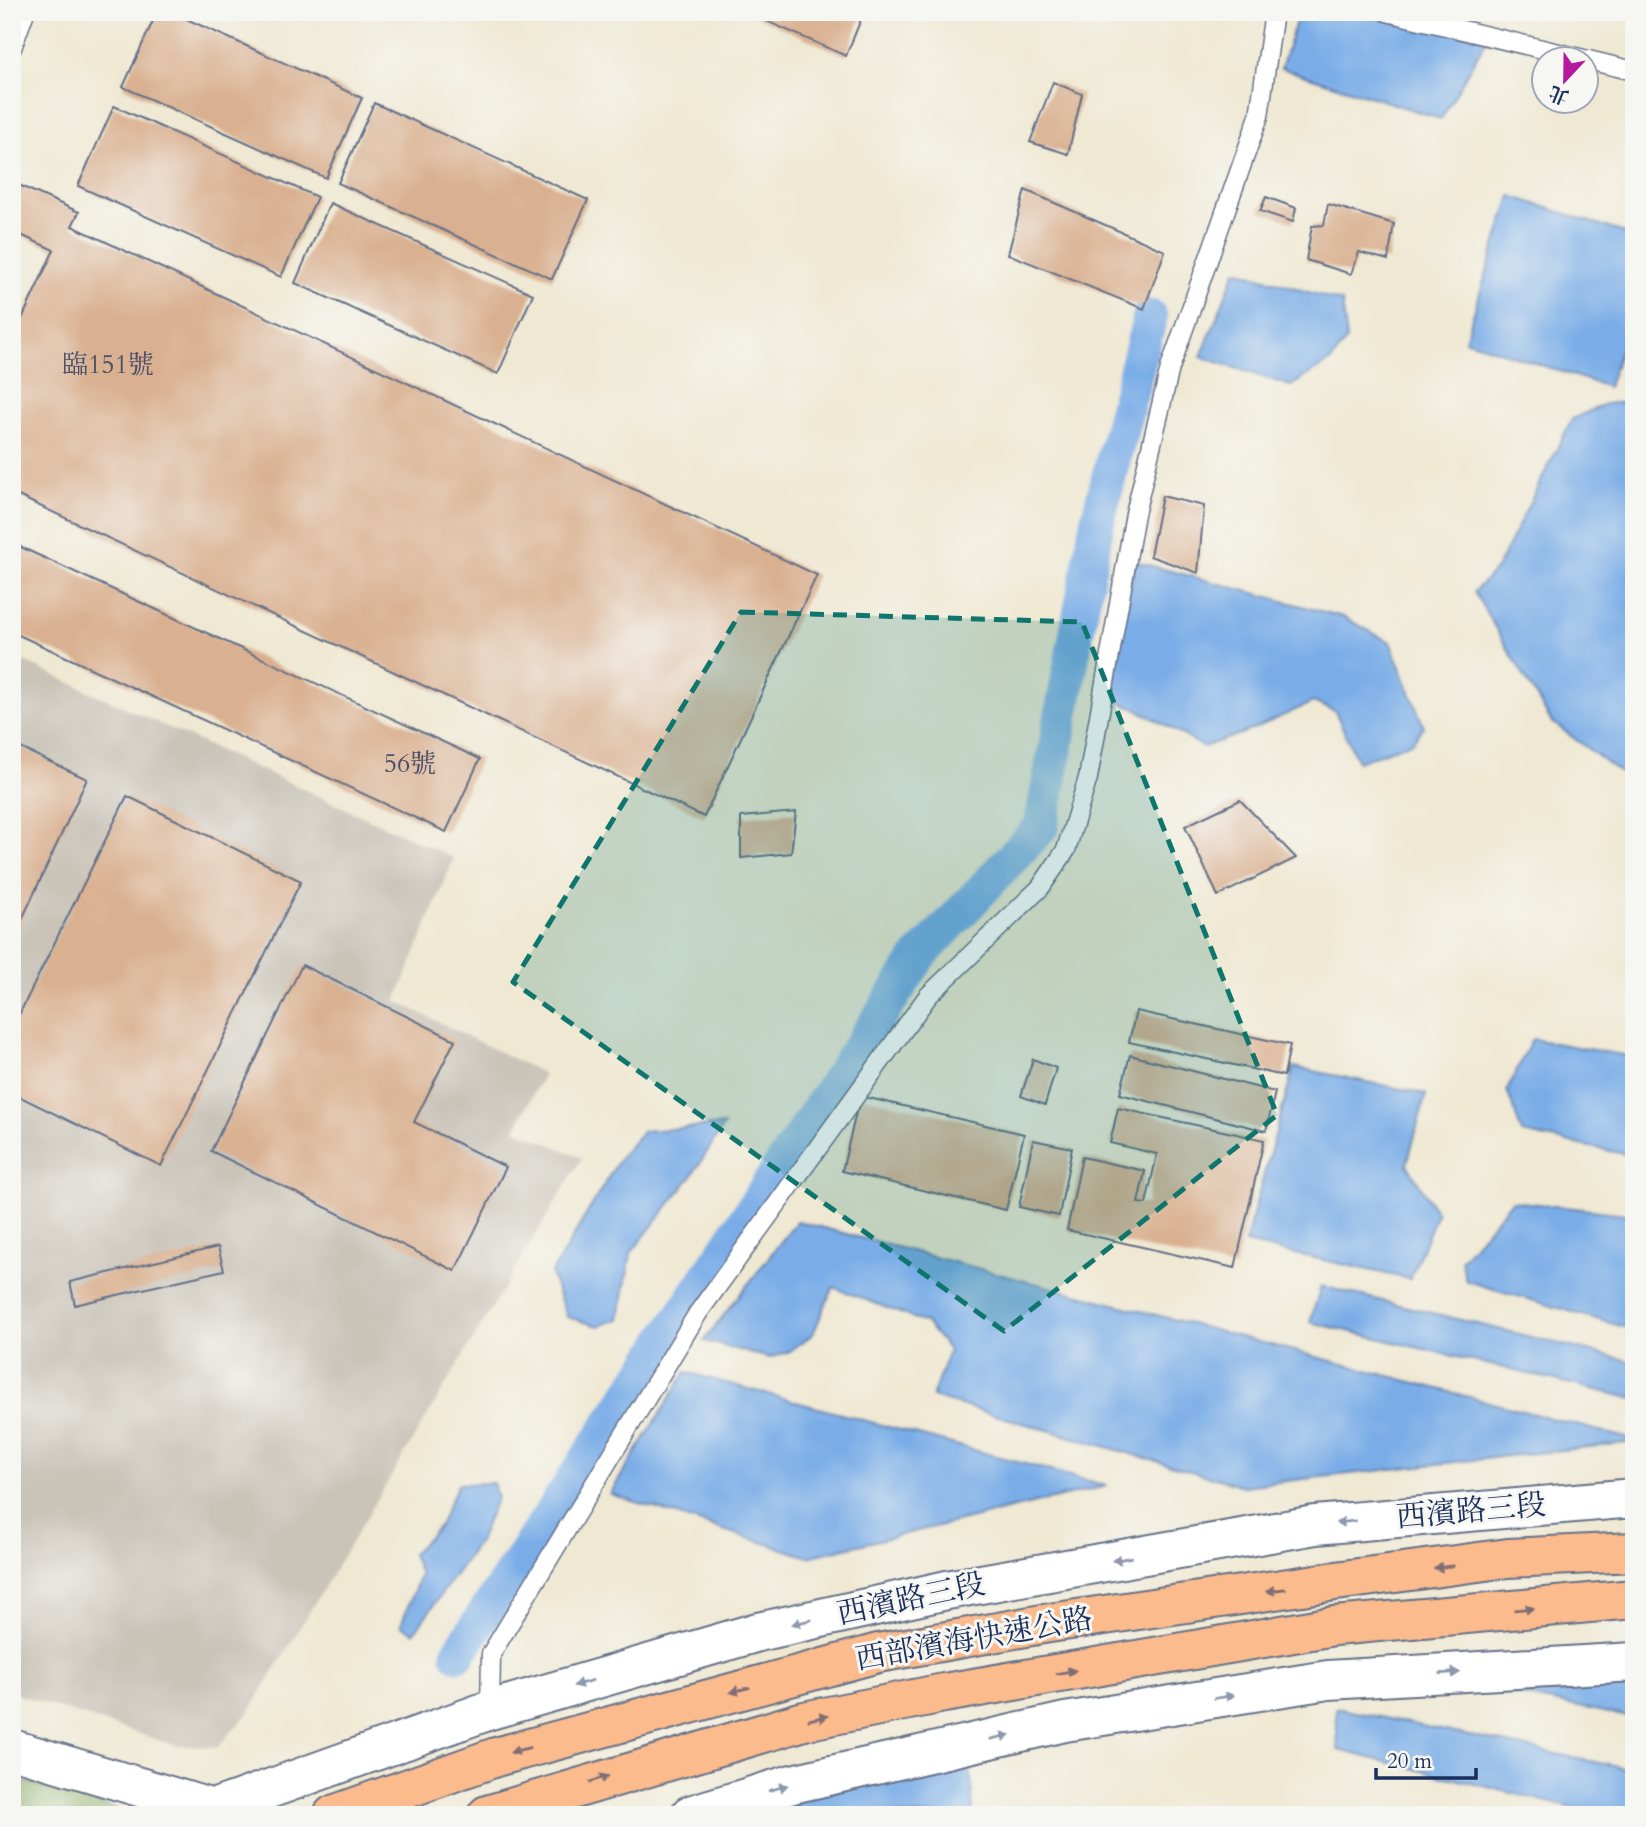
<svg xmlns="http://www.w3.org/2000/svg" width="1646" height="1827" font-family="Cardo,'Noto Serif TC',serif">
  <rect width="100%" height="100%" fill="#f6f6f2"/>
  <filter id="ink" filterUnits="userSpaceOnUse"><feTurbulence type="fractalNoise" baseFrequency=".0143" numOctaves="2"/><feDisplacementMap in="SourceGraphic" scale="14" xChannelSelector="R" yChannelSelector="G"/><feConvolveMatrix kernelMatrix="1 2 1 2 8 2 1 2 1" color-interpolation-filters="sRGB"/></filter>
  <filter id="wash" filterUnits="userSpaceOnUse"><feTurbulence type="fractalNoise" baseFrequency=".00686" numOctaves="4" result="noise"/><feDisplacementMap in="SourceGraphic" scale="28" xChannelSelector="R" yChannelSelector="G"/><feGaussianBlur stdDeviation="1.57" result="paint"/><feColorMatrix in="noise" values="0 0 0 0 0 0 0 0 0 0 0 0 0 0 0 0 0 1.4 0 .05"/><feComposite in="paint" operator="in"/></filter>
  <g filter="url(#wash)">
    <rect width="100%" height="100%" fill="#efe8d2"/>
    <path fill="#c9c3b8" d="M12,656l442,202 -58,143 148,73 -29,55 67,29 -332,553 -32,36 -41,-1 -165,-53z"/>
    <path fill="#86a95d" stroke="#506c5e" stroke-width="2" d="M12,1778l126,37h-126z"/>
    <path fill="#7aade7" stroke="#4a6ea2" stroke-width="2" d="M1299,12h64l124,27 -46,80 -160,-51z
      M1511,196l123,40v72l-26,79 -143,-47z
      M1236,270l106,32 5,37 -15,21 -41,26 -90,-29z
      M1634,401v382l-83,-62 -77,-129 23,-24 75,-149 33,-15z
      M1134,561l209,56 47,25 34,85 -12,15 -54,20 -23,-51 -22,-9 -62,28 -47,17 -64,-36 -29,-12z
      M1532,1039l102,18v99l-112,-23 -15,-43z
      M1294,1067l132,27 -19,70 30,49 -27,66 -165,-36z
      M724,1125l-33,52 -60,76 -12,66 -21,7 -31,-9 -16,-43 70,-118 22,-25z
      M1512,1201l122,14v115l-168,-49 -5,-21z
      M797,1221l837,219v2l-391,44 -311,-89 17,-47 -23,-27 -93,-36 -20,47 -23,17 -20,7 -66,-17z
      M1321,1286l313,76v37l-324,-77z
      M686,1372l421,114 -299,71 -198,-63z
      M493,1483l4,14 -17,42 -66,94 -13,-8 19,-50 -8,-21 27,-28 19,-42z
      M1634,1655v63l-192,-38z
      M1336,1708l298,62v45h-33l-263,-65z
      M969,1742l4,73h-255z"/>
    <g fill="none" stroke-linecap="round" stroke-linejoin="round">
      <path stroke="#7aade7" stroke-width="35" d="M458,1654l461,-697 122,-130 56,-304 53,-206"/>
    </g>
    <g id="blocks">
      <path fill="#d9b090" d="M157,12h14l191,86 -36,80 -203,-91z
        M746,12h118l-18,44z
        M1053,82l29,12 -14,60 -38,-12z
        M374,103l214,97 -36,79 -214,-96z
        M114,106l203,91 -36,80 -203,-91z
        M12,182l67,30 -7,14 745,349 -113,242 -692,-324v-153l42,-90 -42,-19z
        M1025,190l140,61 -21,58 -136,-55z
        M1266,197l30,11 -3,14 -33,-11z
        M330,203l203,91 -35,80 -203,-91z
        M1328,204l66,20 -6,36 -29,-8 -8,22 -45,-14 6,-34 12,-1z
        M1162,496l42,10 -6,67 -48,-17z
        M12,543l468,216 -34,73 -434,-200z
        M12,744l75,35 -75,162z
        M127,796l174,85 -140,285 -149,-73v-64z
        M1240,800l56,58 -78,38 -33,-70z
        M796,812l-5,41 -50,5v-41z
        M302,965l153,75 -41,82 92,45 -51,104 -244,-120z
        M1136,1011l154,34 -6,31 -155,-34z
        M1130,1055l145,37 -9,39 -146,-37z
        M1033,1059l23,9 -11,37 -24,-9z
        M860,1096l164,38 -18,76 -164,-39z
        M1118,1108l146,32 -29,128 -168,-38 15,-73 63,14 -7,32 8,1 11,-50 -47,-11z
        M1033,1140l39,8 -13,68 -40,-9z
        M218,1247l6,23 -149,35 -5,-23z"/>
    </g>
  </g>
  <g filter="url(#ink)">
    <use href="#blocks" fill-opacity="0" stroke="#657087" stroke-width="2"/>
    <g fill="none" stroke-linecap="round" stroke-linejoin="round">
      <g stroke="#657087" stroke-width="21">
        <path id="service" d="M1387,12l247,59
          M12,48l13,-36
          M490,1710l1,-56 207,-341 230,-317 112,-108 26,-38 22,-72 47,-264 35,-146 89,-252 15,-104"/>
      </g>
      <g stroke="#657087" stroke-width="42">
        <path id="tertiary" d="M12,1749l201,60 6,6
          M213,1809l277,-99 268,-78 189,-42 368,-65 319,-27
          M690,1815l102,-31 273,-62 263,-42 306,-18"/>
      </g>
      <g stroke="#657087" stroke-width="42">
        <path id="trunk" d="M333,1815l163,-58 382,-104 165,-29 300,-44 165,-22 126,-6
          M487,1815l317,-94 140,-28 390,-67 300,-27"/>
      </g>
      <use href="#service" stroke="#fff" stroke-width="18"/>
      <use href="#tertiary" stroke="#fff" stroke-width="38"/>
      <use href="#trunk" stroke="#fbbb8d" stroke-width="38"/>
    </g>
    <defs><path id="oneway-solid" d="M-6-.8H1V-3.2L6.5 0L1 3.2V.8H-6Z" transform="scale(1.75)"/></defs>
    <g fill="#8d97ae">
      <use href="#oneway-solid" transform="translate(1346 1522) rotate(174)"/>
      <use href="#oneway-solid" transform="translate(1122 1559) rotate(170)"/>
      <use href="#oneway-solid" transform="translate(802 1622) rotate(167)"/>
      <use href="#oneway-solid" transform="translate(1450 1673) rotate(-3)"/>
      <use href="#oneway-solid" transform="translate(583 1683) rotate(164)"/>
      <use href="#oneway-solid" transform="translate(1224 1697) rotate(-9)"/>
      <use href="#oneway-solid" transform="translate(1000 1737) rotate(-13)"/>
      <use href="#oneway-solid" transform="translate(778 1788) rotate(-17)"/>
    </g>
    <g fill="#806e73">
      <use href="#oneway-solid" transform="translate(1444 1567) rotate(172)"/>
      <use href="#oneway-solid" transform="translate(1276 1590) rotate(172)"/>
      <use href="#oneway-solid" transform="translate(1524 1609) rotate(-5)"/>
      <use href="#oneway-solid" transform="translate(1066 1672) rotate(-10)"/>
      <use href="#oneway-solid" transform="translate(740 1690) rotate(165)"/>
      <use href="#oneway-solid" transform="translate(818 1718) rotate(-11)"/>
      <use href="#oneway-solid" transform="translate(520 1750) rotate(165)"/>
      <use href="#oneway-solid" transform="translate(599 1779) rotate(-18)"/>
    </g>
  </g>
  <path fill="#0f766e" fill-opacity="0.2" stroke="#0f766e" stroke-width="5" stroke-dasharray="14 9" stroke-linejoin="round" d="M741,612l341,10 195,493 -273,216 -491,-349z"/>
  <g text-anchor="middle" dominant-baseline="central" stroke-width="6" stroke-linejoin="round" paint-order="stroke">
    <g font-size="26" fill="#4a4f6a">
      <text x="108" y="364">臨151號</text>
      <text x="410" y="763">56號</text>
    </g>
    <g font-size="30" fill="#1b2f5e" stroke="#f6f6f2">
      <text transform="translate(1471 1511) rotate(-5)">西濱路三段</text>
      <text transform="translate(911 1599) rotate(-12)">西濱路三段</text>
      <text transform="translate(974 1639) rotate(-10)">西部濱海快速公路</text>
    </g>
  </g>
  <rect width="1646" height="1827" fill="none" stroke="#f6f6f2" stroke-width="42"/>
  <g transform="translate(1565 80) rotate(202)"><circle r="33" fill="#f6f6f2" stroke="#9ea6b7" stroke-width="2"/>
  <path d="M0-5L12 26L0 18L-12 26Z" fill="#b5179e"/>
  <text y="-10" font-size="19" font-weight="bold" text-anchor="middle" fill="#1b2f5e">北</text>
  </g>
  <path d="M1376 1768v10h100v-10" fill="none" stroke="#1b2f5e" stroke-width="3.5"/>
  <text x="1387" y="1768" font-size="21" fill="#1b2f5e" stroke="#f6f6f2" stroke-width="5" paint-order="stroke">20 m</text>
</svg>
